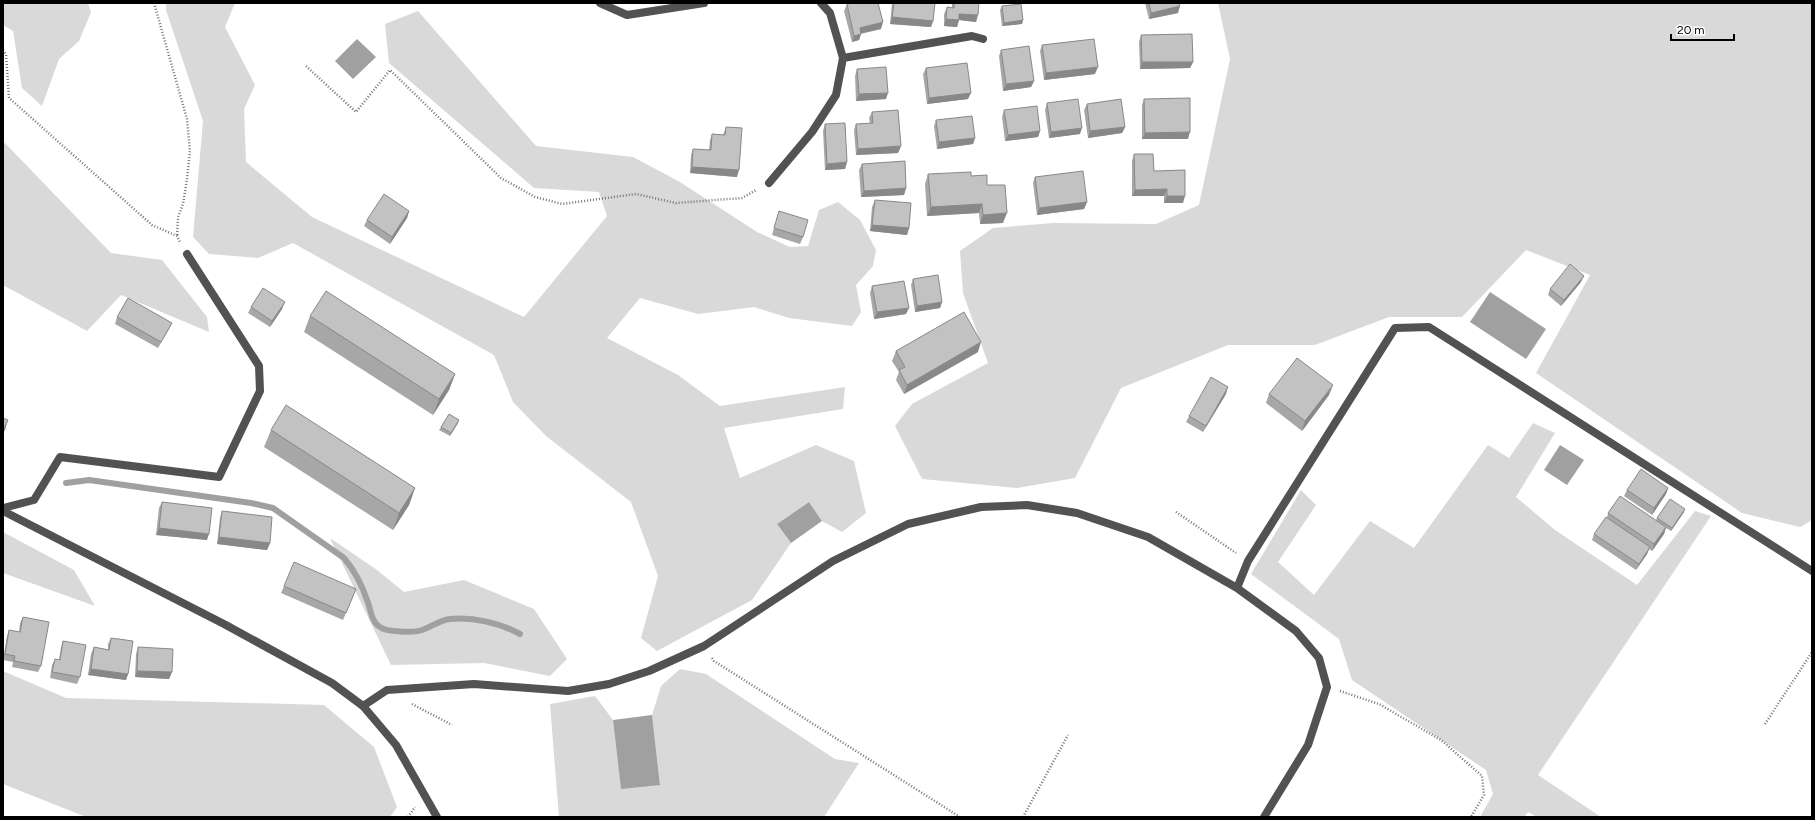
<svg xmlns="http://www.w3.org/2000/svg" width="1815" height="820" font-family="Figtree,sans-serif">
  <rect width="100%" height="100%" fill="#fff"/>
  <path fill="#d9d9d9" d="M3,3h85l3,9 -12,29 -20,18 -17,47 -20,-18 -9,-57 -10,-6z
    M166,3h69l-10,24 30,58 -11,24 2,53 66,55 212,100 83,-101 -8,-24 -65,-4 -145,-125 -4,-39 33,-13 118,135 97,11 47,25 77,50 33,15 18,-1 11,-36 19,-8 22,18 16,30 -3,16 -17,19 5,27 -9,14 -63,-8 -35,-11 -56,7 -58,-16 -33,40 71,37 42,31 125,-19 -2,22 -119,19 16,50 76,-33 38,16 12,52 -24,19 -20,-11 -13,-19 -32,22 14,19 -39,57 -95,51 -16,-13 17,-62 -27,-74 -85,-66 -33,-34 -19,-47 -201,-112 -35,15 -49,-4 -16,-17 10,-116 -37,-111z
    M1218,3h594v517l-12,7 -58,-14 -206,-140 54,-98 -64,-25 -64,67h-73l-74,28h-87l-107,43 -46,90 -58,10 -95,-9 -27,-53 17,-22 76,-41 -25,-70 -3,-42 33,-23 60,-5 103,1 43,-19 31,-146z
    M3,141l108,112 51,7 45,57 2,15 -88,-37 -34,36 -84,-46z
    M1533,423l22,10 -39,64 39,33 82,55 58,-74 16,5 -173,259 63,42h-64l-9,-5 -4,5h-44l13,-23 -7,-24 -134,-90 -13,-41 -88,-65 50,-84 15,15 -38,57 36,33 56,-74 44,27 74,-103 21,13z
    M3,532l71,38 21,36 -92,-33z
    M330,538l47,32 27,22 60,-12 70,29 33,50 -17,17 -66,-13 -93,2z
    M680,669l26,5 129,85 24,4 -35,54h-265l-9,-113 45,-8 18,24 8,68 39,-4 -8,-69 9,-29z
    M3,671l63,27 258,7 50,42 23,60 -7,10h-304l-83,-33z"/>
  <path fill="#a0a0a0" d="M357,39l19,18 -23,22 -18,-18z
    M1490,292l56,37 -20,30 -56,-37z
    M1560,445l24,15 -17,25 -23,-15z
    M809,502l13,19 -31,22 -14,-19z
    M652,715l8,70 -39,4 -8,-69z"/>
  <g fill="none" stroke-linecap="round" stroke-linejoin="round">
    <path stroke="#a0a0a0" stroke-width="6" d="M66,483l23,-3 162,23 22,5 71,50c10,12 18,27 23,42 4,9 4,22 13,27 6,5 34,6 42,3 9,-3 18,-10 28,-11 24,-2 50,4 70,15"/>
    <path stroke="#747474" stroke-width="2.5" stroke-dasharray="1 2" stroke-linecap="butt" d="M154,3l33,116 3,32 -3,28 -4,25 -5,13 -1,19
      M3,50l3,4 3,44 143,127 25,11 3,6
      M306,66l50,46 34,-42 111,108 34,19 27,7 74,-10 40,9 66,-5 14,-8
      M1176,512l60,41
      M712,658l2,3 246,156
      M1340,691l39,13 62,36 41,36 2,19 -13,22
      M412,704l40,21
      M1765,724l47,-72
      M408,817l7,-10
      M1023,817l45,-82"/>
    <path stroke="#525252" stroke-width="8" d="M600,3l27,12 77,-12
      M843,58l129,-22 11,3
      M769,183l43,-51 24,-37 7,-37 -13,-45 -9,-10
      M3,508l31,-8 26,-43 159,20 41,-86 -1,-25 -72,-112
      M1237,588l11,-27 147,-233 34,-1 383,244
      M363,706l24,-16 87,-6 94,7 41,-7 40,-13 55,-25 129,-85 75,-37 73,-17 46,-2 50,8 71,24 89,51 59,43 23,27 8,29 -19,58 -44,72"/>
    <path stroke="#525252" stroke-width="8" d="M3,511l221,113 108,59 31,23 33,39 41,72"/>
  </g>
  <path fill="#a7a7a7" d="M892,3h43l-2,18 -2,6 -41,-3z
    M952,3h27l-3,19 -17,-2 -2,7 -13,-1v-12l3,-7 5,1z
    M1145,3h34l-1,10 -29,6z
    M847,4l34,25 -20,5 -2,6 -7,2 -8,-31z
    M1002,6l21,14 -1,4 -20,2 -2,-16z
    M1141,35l52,27 -3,6 -50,1 -1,-27z
    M1042,45l53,29 -51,6 -4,-29z
    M1001,50l33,31 -3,6 -28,4 -4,-35z
    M926,68l42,31 -41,5 -4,-30z
    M857,69l29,30 -30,2 -1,-25z
    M1144,99l44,40h-46v-34z
    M1047,103l33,31 -31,4 -4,-28z
    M1087,104l38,23 -3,6 -34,5 -4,-28z
    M1004,110l36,21 -2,6 -33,4 -3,-24z
    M872,112l29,34 -3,7 -42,2 -2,-25 2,-6 14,-1 -1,-5z
    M936,120l39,18 -2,6 -36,5 -3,-23z
    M825,124l22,38 -2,7 -20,1 -2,-39z
    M726,127l11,50 -47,-4 1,-18 2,-6 16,1 1,-10 2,-6 11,1z
    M1134,154l20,17 29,32h-19v-7h-32v-35z
    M862,164l44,24 -2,7 -43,2 -2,-27z
    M928,174l43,2 16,9 16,38 -23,1 -1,-11 -52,3 -2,-32z
    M1035,177l52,25 -3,7 -47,6 -4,-32z
    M875,200l34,28 -2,7 -37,-4 2,-24z
    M409,211l-2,7 -17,26 -26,-18 3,-6z
    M779,211l24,26 -3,7 -28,-9z
    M913,279l29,23 -2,6 -25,4 -4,-27z
    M1581,282l-20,24 -13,-11 2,-6z
    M872,286l34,28 -32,5 -4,-26z
    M251,307l31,2 -12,18 -22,-14z
    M310,316l145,58 -6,16 -16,25 -129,-83z
    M117,317l55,6 -3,6 -11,19 -43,-24z
    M896,351l82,1 -74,42 -8,-14 3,-8 -7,-11z
    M1226,394l-23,38 -17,-10 3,-6z
    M1269,394l60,1 -27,36 -36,-28z
    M458,423l-8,13 -11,-6 2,-3z
    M271,430l144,58 -6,17 -16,25 -129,-83z
    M1668,488l-2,6 -14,21 -28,-19 3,-6z
    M162,502l45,38 -51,-5 3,-27z
    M222,511l48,32 -3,7 -50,-6 3,-26z
    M1684,512l-13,19 -5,-3 -2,6 -12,17 -3,-2 -2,5 -11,16 -44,-30 2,-6 13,-16 1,-5 48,7 1,-2z
    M284,586l72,3 -13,31 -62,-27z
    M23,617l18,49 -3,6 -26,-5 1,-5 -10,-2 4,-24 2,-6 10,2 1,-9z
    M111,638l17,36 -2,6 -38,-5 3,-21 3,-7 14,3v-6z
    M63,641l17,36 -3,7 -27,-6 2,-13 3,-6 4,1 2,-13z
    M138,647l34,25 -3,7 -34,-2 1,-23z"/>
  <path fill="#888" d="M1180,6l-2,7 -29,6 2,-6z
    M959,14l19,1 -2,7 -17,-2 -2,7 -13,-1 2,-7z
    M892,17l41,4 -2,6 -41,-3z
    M1023,20l-1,4 -20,2 2,-3z
    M883,22l-2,7 -24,5 3,-6z
    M861,34l-2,6 -7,2 2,-6z
    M1142,62h51l-3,6 -50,1z
    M1098,67l-3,7 -51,6 2,-7z
    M1034,81l-3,6 -28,4 3,-7z
    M888,93l-2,6 -30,2 3,-7z
    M971,93l-3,6 -41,5 2,-6z
    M1125,127l-3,6 -34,5 2,-7z
    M1082,128l-2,6 -31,4 2,-6z
    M1040,131l-2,6 -33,4 3,-6z
    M1190,132l-2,7h-46l3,-6z
    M975,138l-2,6 -36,5 2,-7z
    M901,146l-3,7 -42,2 2,-6z
    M847,162l-2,7 -20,1 2,-6z
    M692,167l47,3 -2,7 -47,-4z
    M906,188l-2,7 -43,2 3,-6z
    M1167,189l-3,7h-32l3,-6z
    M1167,196h18l-2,7h-19z
    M1087,202l-3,7 -47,6 2,-7z
    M982,204l-3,9 -52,3 4,-9z
    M409,211l-2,7 -17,26 2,-7z
    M1007,213l-4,10 -23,1 3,-9z
    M872,225l37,3 -2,7 -37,-4z
    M1584,276l-3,6 -20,24 3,-6z
    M285,302l-3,7 -12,18 2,-6z
    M942,302l-2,6 -25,4 2,-6z
    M909,308l-3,6 -32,5 3,-7z
    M981,342l-3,10 -74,42 3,-9z
    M455,374l-6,16 -16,25 6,-16z
    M1333,385l-4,10 -27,36 3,-10z
    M1228,387l-2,7 -23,38 3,-6z
    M8,420l-3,10 -2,3v-3z
    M459,420l-1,3 -8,13 1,-3z
    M415,488l-6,17 -16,25 6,-17z
    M1668,488l-2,6 -14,21 2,-7z
    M1685,509l-1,3 -13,19 1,-3z
    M1666,527l-2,7 -12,17 2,-7z
    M159,528l50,6 -2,6 -51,-5z
    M219,537l51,6 -3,7 -50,-6z
    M1650,547l-3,7 -11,16 3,-6z
    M91,669l37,5 -2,6 -38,-5z
    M137,671l35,1 -3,7 -34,-2z"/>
  <path fill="#c2c2c2" stroke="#888" d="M852,3h26l5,19 -23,6 1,6 -7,2 -7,-32z
    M894,3h41l-2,18 -41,-4z
    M954,3h25l-1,12 -19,-1v6l-13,-1 1,-12 7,1z
    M1149,3h30l1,3 -29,7z
    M1021,4l2,16 -19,3 -2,-17z
    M1192,34l1,28h-51l-1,-27z
    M1094,39l4,28 -52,6 -4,-28z
    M1029,46l5,35 -28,3 -5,-34z
    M967,63l4,30 -42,5 -3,-30z
    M886,67l2,26 -29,1 -2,-25z
    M1190,98v34l-45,1 -1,-34z
    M1078,99l4,29 -31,4 -4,-29z
    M1121,99l4,28 -35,4 -3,-27z
    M1037,106l3,25 -32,4 -4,-25z
    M898,110l3,36 -43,3 -2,-25 17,-1 -1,-11z
    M972,116l3,22 -36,4 -3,-22z
    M845,123l2,39 -20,2 -2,-40z
    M726,127l16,1 -3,42 -47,-3 1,-18 18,1 1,-16 13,1z
    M1134,154h19l1,17 31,-1v26h-18v-7l-32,1z
    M905,161l1,27 -42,3 -2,-27z
    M1083,171l4,31 -48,6 -4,-31z
    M971,172v4l16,-1v10h18l2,28 -24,2 -1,-11 -51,3 -3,-33z
    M384,194l25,17 -17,26 -25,-17z
    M875,200l36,3 -2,25 -37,-3z
    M779,211l29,9 -5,17 -29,-9z
    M1570,264l14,12 -20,24 -14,-11z
    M938,275l4,27 -25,4 -4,-27z
    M904,281l5,27 -32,4 -5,-26z
    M263,288l22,14 -13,19 -21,-14z
    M326,291l129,83 -16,25 -129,-83z
    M128,298l44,25 -11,19 -44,-25z
    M964,312l17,30 -74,43 -8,-15 6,-3 -9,-16z
    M1297,358l36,27 -28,36 -36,-27z
    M1211,377l17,10 -22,39 -17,-10z
    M286,405l129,83 -16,25 -128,-83z
    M449,414l10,6 -8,13 -10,-6z
    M3,418l5,2 -5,10z
    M1641,469l27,19 -14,20 -27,-18z
    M1620,496l46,31 -12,17 -46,-31z
    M1670,499l15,10 -13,19 -15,-10z
    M162,502l50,6 -3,26 -50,-6z
    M222,511l50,6 -2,26 -51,-6z
    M1606,517l44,30 -11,17 -45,-30z
    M294,562l62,27 -10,24 -62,-27z
    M23,617l26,5 -8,44 -27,-5 1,-5 -10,-2 4,-24 11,2z
    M111,638l22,3 -5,33 -37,-5 3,-22 15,3z
    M63,641l23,4 -6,32 -28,-5 3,-13 5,1z
    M138,647l35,2 -1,23 -35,-1z"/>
  <rect width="1815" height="820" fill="none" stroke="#000000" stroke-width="8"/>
  <path d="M1671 34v6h63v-6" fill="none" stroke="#000000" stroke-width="2"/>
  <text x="1677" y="34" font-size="12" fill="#000000" stroke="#ffffff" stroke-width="3" paint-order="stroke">20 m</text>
</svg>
